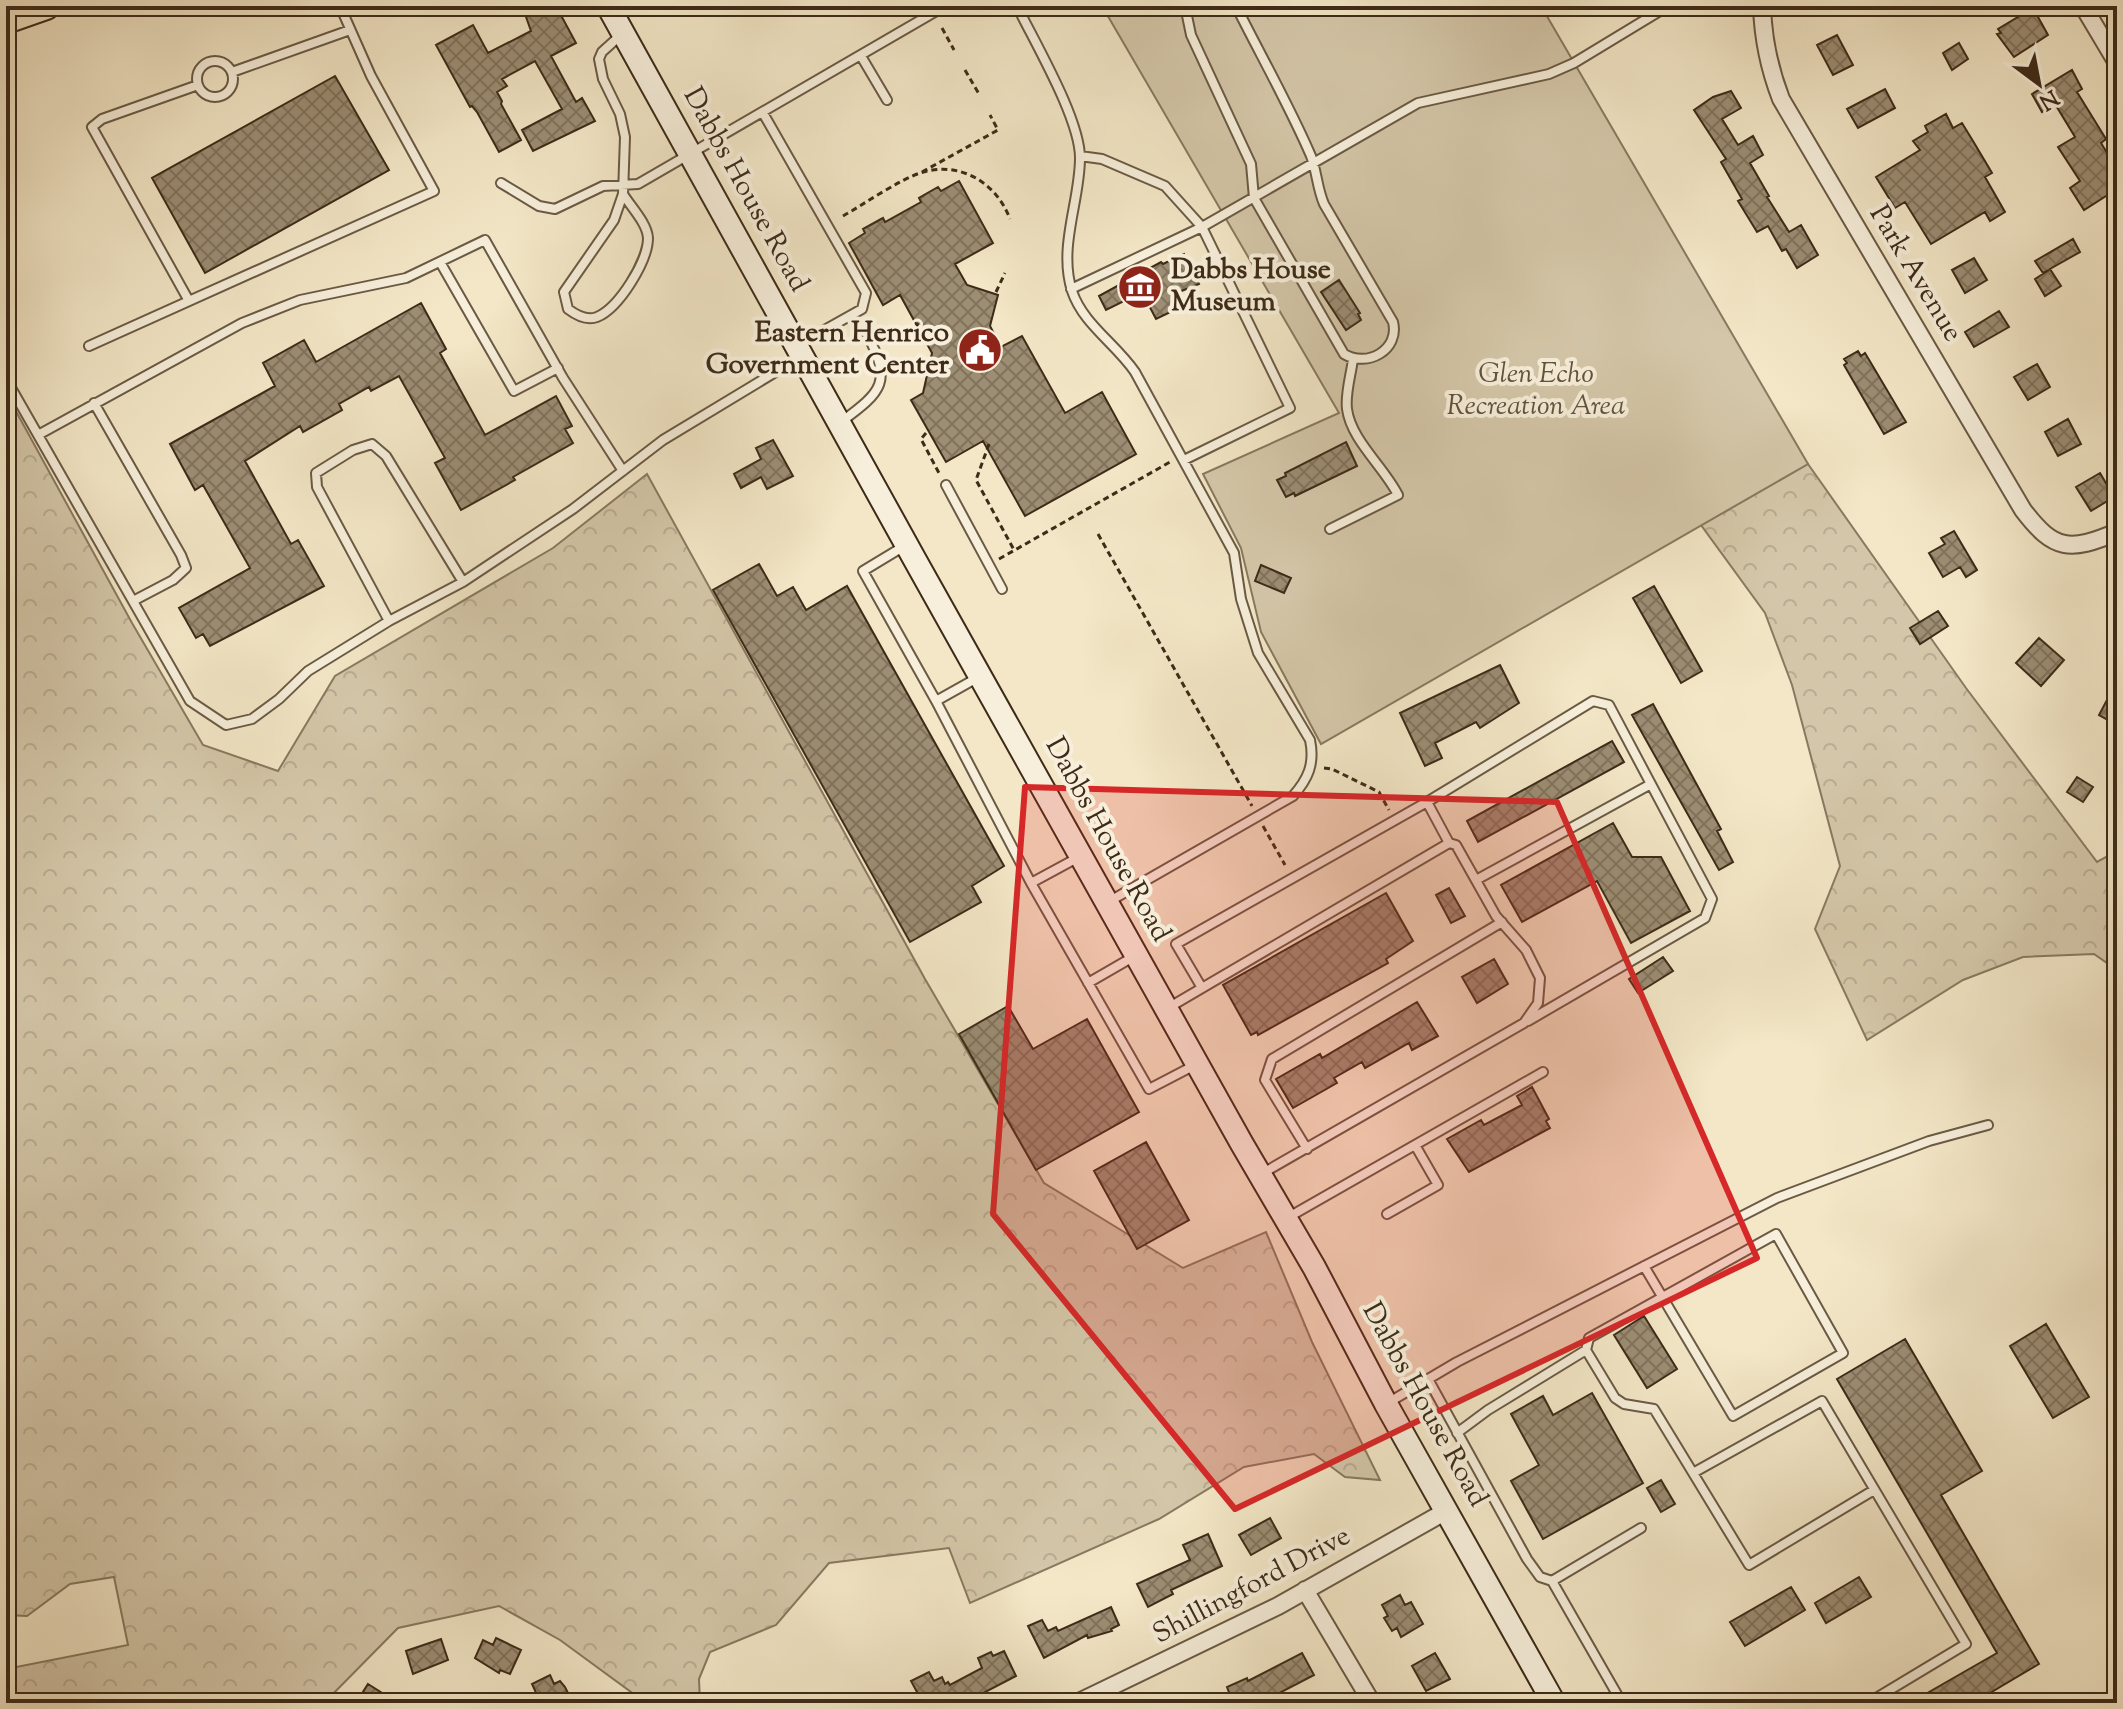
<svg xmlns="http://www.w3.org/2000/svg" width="2123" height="1709" font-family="'Sorts Mill Goudy',serif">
  <defs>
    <pattern id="forest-crowns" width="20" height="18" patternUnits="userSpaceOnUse" patternTransform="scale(2)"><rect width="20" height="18" fill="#d4c7a9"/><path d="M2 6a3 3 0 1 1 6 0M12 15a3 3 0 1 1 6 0" fill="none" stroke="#b7ab91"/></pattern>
    <pattern id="building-cross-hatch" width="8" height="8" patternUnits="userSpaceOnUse" patternTransform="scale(2)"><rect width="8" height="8" fill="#9c8d73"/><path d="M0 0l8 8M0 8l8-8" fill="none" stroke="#80735d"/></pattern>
  </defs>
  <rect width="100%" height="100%" fill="#f3e7c7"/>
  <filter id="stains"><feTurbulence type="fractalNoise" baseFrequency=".0025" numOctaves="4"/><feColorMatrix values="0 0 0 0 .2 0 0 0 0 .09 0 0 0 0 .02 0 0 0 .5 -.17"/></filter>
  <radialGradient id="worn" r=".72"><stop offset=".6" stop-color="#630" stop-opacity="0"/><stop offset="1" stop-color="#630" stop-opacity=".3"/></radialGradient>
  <path fill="url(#forest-crowns)" stroke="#887960" stroke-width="2" d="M6,393l126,230 71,122 75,26 57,-95 218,-128 94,-74 278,505 119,204 139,85 83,-36 46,110 68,138 -35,-3 -31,-23 -70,13 -85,52 -189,84 -21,-55 -120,15 -53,62 -66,27 -11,27 1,24h-62l-3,-8 -75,-55 -61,-34 -101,22 -74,75h-318v-34l122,-24 -14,-68 -44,7 -43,32 -21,-1z
    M1808,464l158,224 131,174 20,-11v119l-23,-16 -71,3 -60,23 -96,60 -52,-111 25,-63 -48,-181 -27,-72 -64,-88z"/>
  <path fill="#d4c7a9" stroke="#887960" stroke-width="2" d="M1102,6h439l267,458 -487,280 -60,-112 -20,-84 -38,-74 136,-61z"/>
  <path fill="url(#building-cross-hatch)" stroke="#3d2b18" stroke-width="2" d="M539,6h17l20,37 -25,13 25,46 6,-4 13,23 -62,30 -11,-21 40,-21 -27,-48 -33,18 5,7 -10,6 5,9 -1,3 20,36 -22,12 -22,-40 -5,-6 -2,1 -34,-62 37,-20 15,28 43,-22 -6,-17z
    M2033,8l15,27 -34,22 -17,-23 4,-1 -3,-4z
    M1837,35l16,30 -20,10 -16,-30z
    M1959,43l9,16 -16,11 -9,-17z
    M2072,70l10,19 -5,3 29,47 -5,4 16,26v20l-33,21 -14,-22 10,-7 -22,-34 17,-10 -20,-33 -13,8 -10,-18z
    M335,76l54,94 -184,103 -53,-95z
    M1885,89l10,19 -37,20 -11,-19z
    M1731,91l10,17 -19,11 16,26 15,-9 10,19 -13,8 19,33 -2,1 22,35 12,-7 17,30 -21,13 -11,-19 -4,2 -14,-25 -11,6 -19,-31 4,-2 -21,-37 5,-3 -32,-49 19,-13z
    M1946,114l7,14 9,-5 11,18 19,32 -7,4 20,35 -15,9 -5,-9 -54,32 -26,-42 -10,6 -19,-31 44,-27 -7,-9 15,-9 -3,-6z
    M959,181l34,62 -38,21 12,21 31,10 -8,31 11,21 21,-11 43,77 37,-21 34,62 -111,62 -42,-75 -37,21 -35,-62 12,-7 9,-40 -32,-58 -17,10 -34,-62 16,-10 -2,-4 20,-11 2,4 36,-20 -2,-4 19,-11 3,4z
    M2073,239l7,13 -30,17 11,17 -16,10 -10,-17 14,-9 -6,3 -8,-12z
    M1184,254l15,30 -25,10 7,13 -25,12 -14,-27 -36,18 -7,-14 62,-34 2,2z
    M1974,258l13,22 -22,13 -13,-23z
    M1339,280l21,33 -2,1 3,6 -15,10 -25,-38z
    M421,303l25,46 -6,4 45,82 71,-39 16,30 -7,3 8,14 -60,34 2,3 -54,30 -26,-47 10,-5 -46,-82 -28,15 -2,-4 -30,17 3,6 -39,22 -3,-6 -55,35 46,83 7,-4 26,46 -114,60 -7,-12 -7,4 -17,-30 71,-40 -47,-83 -8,5 -25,-46 105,-58 -12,-23 41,-23 12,22z
    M1999,311l10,16 -35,20 -9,-15z
    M1858,351l3,5 4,-3 41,69 -22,12 -40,-69 3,-2 -3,-4z
    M2037,364l13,23 -22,13 -14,-23z
    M2068,419l13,25 -23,12 -13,-24z
    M773,440l20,36 -26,13 -6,-12 -20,11 -7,-14 27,-15 -5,-11z
    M1346,442l11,24 -62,30 -1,-3 -8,4 -9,-17 9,-4 -1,-3z
    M2100,473l14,24 -23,14 -15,-24z
    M1954,531l23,39 -11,7 -6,-10 -17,10 -14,-24 16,-9 -4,-6z
    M759,564l18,32 16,-9 13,23 41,-24 157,280 -32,20 9,16 -71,40 -197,-352z
    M1261,565l30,13 -7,15 -29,-12z
    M1654,586l48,85 -21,12 -48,-85z
    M1938,611l10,15 -28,18 -10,-16z
    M2039,638l25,22 -23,26 -25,-23z
    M1500,665l19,38 -39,25 -4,-6 -41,21 7,15 -17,8 -25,-53z
    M2117,681v44l-18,-10z
    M1653,704l68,125 -4,2 16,31 -14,8 -87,-155z
    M1612,741l12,21 -146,80 -11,-21z
    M2077,777l16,10 -10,15 -16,-10z
    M1613,823l19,34h29l29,54 -59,32 -34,-62 -75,41 -21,-37z
    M1449,888l16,28 -14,7 -15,-28z
    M1386,893l27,48 -27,18 2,4 -130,72 -1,-3 -6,3 -28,-50z
    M1663,957l10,14 -35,22 -9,-14z
    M1494,959l14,25 -31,19 -15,-26z
    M1417,1002l21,34 -26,14 -3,-7 -44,25 -3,-6 -28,16 3,5 -44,25 -17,-29 44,-25 2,4z
    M1008,1006l25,43 54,-30 52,93 -103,58 -77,-136z
    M1532,1087l17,32 -3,2 4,7 -81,44 -22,-33 34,-19 3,5 38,-20 -5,-9z
    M1146,1142l43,78 -52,29 -43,-78z
    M1644,1316l33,53 -30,19 -33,-53z
    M2046,1324l43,73 -36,21 -43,-72z
    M1905,1339l77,132 -41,24 98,169 -66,39h-63l87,-50 -160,-274z
    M1592,1393l51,90 -100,56 -32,-58 28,-16 -28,-51 32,-18 10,19z
    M1661,1480l14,24 -14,8 -14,-24z
    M1270,1518l11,20 -30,17 -12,-20z
    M1208,1534l14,32 -51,24 2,4 -25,13 -11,-23 53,-24 -7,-15z
    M1859,1577l12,20 -45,26 -11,-20z
    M1791,1587l14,23 -60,36 -15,-24z
    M1400,1595l5,10 6,-3 12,22 -22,13 -4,-9 -5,3 -8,-13 4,-2 -6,-11z
    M1111,1607l8,18 -8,4 1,2 -24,7 -1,-3 -43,23 -16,-32 14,-6 6,11 8,-4 2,4z
    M496,1638l25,12 -11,24 -10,-4 -1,3 -24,-15 8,-18 10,5z
    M441,1639l7,21 -35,14 -7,-23z
    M1004,1651l12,25 -52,27h-41l-12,-22 18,-9 5,9 8,-4 3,7 3,-2 2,3 32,-17 -4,-10 13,-6 2,4z
    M1302,1653l12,22 -54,28h-27l-6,-16 20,-9 1,3z
    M1435,1653l15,26 -24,12 -14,-25z
    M550,1675l4,9 6,-3 5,6 8,16h-47l12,-6 -6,-13z
    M368,1684l30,19h-42z"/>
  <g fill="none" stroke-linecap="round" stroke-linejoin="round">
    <g stroke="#6a5a44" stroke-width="12">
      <path id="lane" d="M1017,6c18,37 63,113 63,152 0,43 -22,89 -8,133 11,33 43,52 63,81l99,181 7,46 17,54 52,87c5,24 -2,39 -17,56l-183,105
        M1185,6l6,29 60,129 3,34 90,156c23,14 56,-4 49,-32l-69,-118c-7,-16 -7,-32 -13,-48 -22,-51 -50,-100 -75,-150
        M861,56l26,44
        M197 79a18 18 0 1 1 36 0a18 18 0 1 1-36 0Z
        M232,72l118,-42
        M198,85l-96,34 -10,8 97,174 245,-110 -63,-115 -31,-70
        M763,113l103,180 -4,16 -66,37
        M501,183l38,23 16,3 48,-23 35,-2 307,-178
        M623,194c8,13 24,29 25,44 0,23 -29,70 -51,79 -10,4 -21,-2 -29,-8l-4,-17 50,-72 9,-26 2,-57 -5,-23 -17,-35 -4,-20 3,-7 21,-19
        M440,262l74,129 44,-23
        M1071,289l131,-62 -37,-41 -63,-27 -22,-3
        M89,346l100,-45
        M6,379l184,322 36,24 26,-6 27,-20 29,-28 81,-50 74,-39 110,-73 90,-69 139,-84
        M94,403l87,152 5,13 -13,12 -40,21
        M841,422c42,-31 51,-40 26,-88
        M38,435l204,-112 58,-23 106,-22 79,-38 78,138 60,93
        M1184,460l106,-52 -88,-181 216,-124 131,-29 25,-11 94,-57
        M946,485l56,104
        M1330,529l68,-34c-14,-28 -47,-55 -51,-86 -2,-15 4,-34 6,-50
        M906,545l-43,26 73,130 95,182 48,-26
        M389,621l-72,-134 -1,-14 37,-23 19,-6 14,12 77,126
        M936,701l41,-23
        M1427,802l166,-101 16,4 103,194 -7,19 -177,103
        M1476,880l175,-96
        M1031,883l118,206 48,-25
        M1088,983l45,-26
        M1202,988l-26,-44 251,-142 22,41
        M1168,1008l281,-165 7,2 40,71 30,34 14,28 -2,25 -14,20 -261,150
        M1307,1149l-42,-69 7,-21 230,-137
        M1387,1214l51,-29 -23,-40
        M1287,1218l256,-146
        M1644,1266l89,150 110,-63 -67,-119 -187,104 -3,12 29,48 9,6 30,5 39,64 129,-72 144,243 -98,59
        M1428,1379l99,180 13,18 12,4
        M1386,1404l71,-42 320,-164 152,-57 59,-16
        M1457,1433l31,-23 98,-60
        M1693,1473l56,92 125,-75
        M1622,1703l-70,-122 89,-53"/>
    </g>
    <g stroke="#6a5a44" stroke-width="20">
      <path id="street" d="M1762,6c1,34 7,62 19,93l242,411c31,41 47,42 94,22
        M2083,6l34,57
        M1305,1590l67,113
        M1077,1703l201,-97 170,-96"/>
    </g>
    <g stroke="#3d2b18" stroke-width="26">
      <path id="secondary" d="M608,6l307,554 327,584 72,123 72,137 168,299"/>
    </g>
    <g stroke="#3d2b18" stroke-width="30">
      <path id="primary" d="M6,20l40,-14"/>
    </g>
    <path stroke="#3d2b18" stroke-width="3" stroke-dasharray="6 4" stroke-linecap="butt" d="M942,28l12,22
      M965,70l14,24
      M922,172l76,-42 -8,-15
      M843,216c21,-12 56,-36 77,-43 39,-13 76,9 90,46
      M996,292l9,-19
      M926,433l-5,6 19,36
      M989,444l-13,36 38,70
      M1098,534l154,272
      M999,559l171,-97
      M1324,768l8,1 47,23 10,18
      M1263,826l22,39"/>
    <use href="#lane" stroke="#f7efdb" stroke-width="8"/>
    <use href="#street" stroke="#f7efdb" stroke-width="16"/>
    <use href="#secondary" stroke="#f7efdb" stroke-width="22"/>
    <use href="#primary" stroke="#f3e7c7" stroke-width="26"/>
  </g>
  <path fill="#d62828" fill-opacity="0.2" stroke="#d62828" stroke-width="6" stroke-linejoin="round" d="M1025,787l532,15 200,456 -522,251 -242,-295z"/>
  <defs>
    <g id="museum-disc" transform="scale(2.3)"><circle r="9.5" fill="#8f2418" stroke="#f7efdb"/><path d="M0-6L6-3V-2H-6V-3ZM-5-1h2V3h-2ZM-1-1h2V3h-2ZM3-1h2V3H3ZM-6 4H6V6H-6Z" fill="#fff"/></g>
    <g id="civic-disc" transform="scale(2.3)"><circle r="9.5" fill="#8f2418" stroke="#f7efdb"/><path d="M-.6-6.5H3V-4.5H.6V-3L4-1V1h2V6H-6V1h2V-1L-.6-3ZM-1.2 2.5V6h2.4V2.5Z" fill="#fff"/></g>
  </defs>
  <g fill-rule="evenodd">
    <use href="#museum-disc" x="1140" y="287"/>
    <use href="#civic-disc" x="980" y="350"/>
  </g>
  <g text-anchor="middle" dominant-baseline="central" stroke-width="8" stroke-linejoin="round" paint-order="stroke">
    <g font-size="28" fill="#3d2b18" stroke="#f7efdb">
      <text transform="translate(745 190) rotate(61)">Dabbs House Road</text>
      <text transform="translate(1915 274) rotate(59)">Park Avenue</text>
      <text transform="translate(1107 840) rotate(61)">Dabbs House Road</text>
      <text transform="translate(1424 1405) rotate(61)">Dabbs House Road</text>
      <text transform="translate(1252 1586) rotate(-28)">Shillingford Drive</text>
    </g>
    <g font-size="28" font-weight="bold" fill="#3d2b18" stroke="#f7efdb" text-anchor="start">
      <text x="1171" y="271">Dabbs House<tspan x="1171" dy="32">Museum</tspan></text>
      <text x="949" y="334" text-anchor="end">Eastern Henrico<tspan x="949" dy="32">Government Center</tspan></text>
    </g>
    <g font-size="28" font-style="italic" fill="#63523c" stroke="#f7efdb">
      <text x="1536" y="375">Glen Echo<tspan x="1536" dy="32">Recreation Area</tspan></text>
    </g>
  </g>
  <rect width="2123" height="1709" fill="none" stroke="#f3e7c7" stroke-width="32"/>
  <rect x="8" y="8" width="2107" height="1693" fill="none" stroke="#3d2b18" stroke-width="4"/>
  <rect x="16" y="16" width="2091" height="1677" fill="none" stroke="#3d2b18" stroke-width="2"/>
  <g transform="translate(2039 84) rotate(148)" stroke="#f7efdb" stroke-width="6" paint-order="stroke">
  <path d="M0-6L14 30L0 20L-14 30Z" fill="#3d2b18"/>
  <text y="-12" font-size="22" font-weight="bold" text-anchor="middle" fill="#3d2b18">N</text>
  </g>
  <rect width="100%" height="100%" filter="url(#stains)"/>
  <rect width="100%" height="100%" fill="url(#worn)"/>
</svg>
